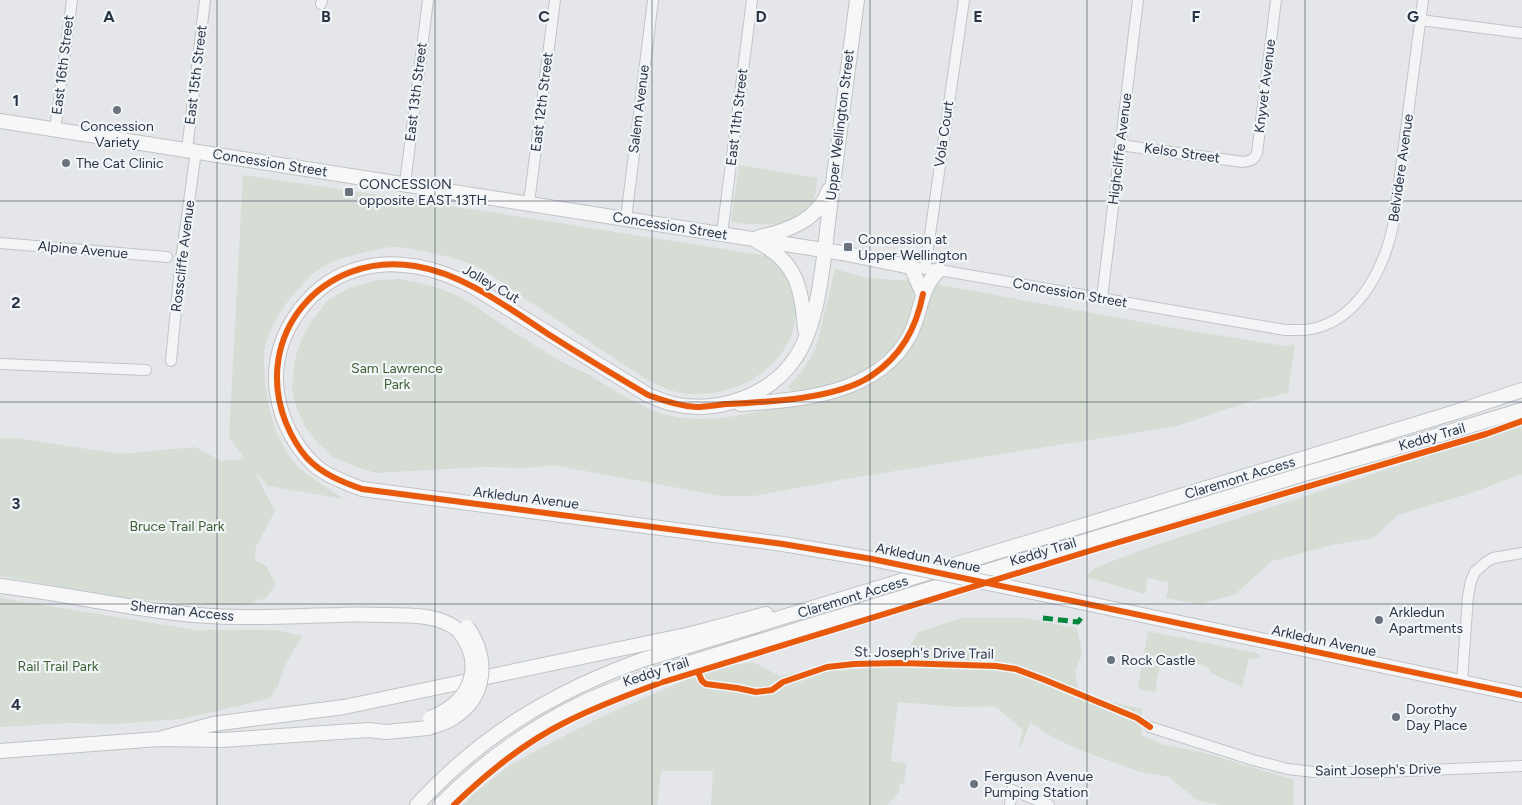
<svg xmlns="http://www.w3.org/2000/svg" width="1522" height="805" font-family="Figtree,sans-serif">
  <rect width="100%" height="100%" fill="#e4e6e9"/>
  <path fill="#d5ddd4" d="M739,165l79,13c-2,7 -2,17 -5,23 -16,30 -54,24 -82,21z
    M243,175l164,24 367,58c61,71 -17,151 -97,135 -22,-5 -42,-20 -60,-32 -36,-23 -70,-48 -106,-71 -12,-8 -24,-19 -38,-24 -16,-7 -61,-18 -79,-18 -7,0 -15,2 -22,4 -16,3 -43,10 -56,20 -4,3 -8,8 -12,12 -21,21 -43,53 -40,84 2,36 10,78 39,104 12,10 28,19 41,28l-76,-13 -15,-17 22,42 -19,36 -1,13 11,6 10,18 -10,14 -21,7h-37l-82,-7 -126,-22v-138h16l104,16 75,-7 26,14 24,-2 -16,-21z
    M835,269l33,9 45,3c10,41 -27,80 -61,96 -18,9 -39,12 -59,16l-5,-6 15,-17 13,-22z
    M399,279c15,3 30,5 44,11 27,9 49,29 72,43 15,9 30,19 45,28 10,6 21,9 31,15 51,31 75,49 138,41l112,-20 28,-11 20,-13 21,-23 9,-16 6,-16 4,-29 6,-5 245,45 105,17 10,-2 -7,49 -41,9 -70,24 -338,54 -85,16h-32l-170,-31 -26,3 -42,-1 -108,6 -19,-6 -23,-9 -17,-16 -12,-16 -9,-20 -4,-19 3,-28 7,-21 10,-18 15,-19 22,-13 28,-8z
    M1522,425v49l-51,19 -73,22 -25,23 -41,7 -60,16 -38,34 -36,9 -32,-6 3,-16 -21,-4 -3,16 -59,-17 9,-9 52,-20z
    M0,598l196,32h80l26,6 -18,31 -6,19 -10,13 -86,20 -67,5 -46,-1 -69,4z
    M962,618h62l53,10 5,26 -7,18 4,22 63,15 -1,26 20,9 44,9 89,27 -1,25h-71l-24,-4 -29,-24 -32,-6 -59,-22 -26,-12 -22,-15 -7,20 -5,6 5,-18 -28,-24 -38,1 -59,-5 -7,59 15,2 -2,21 -4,-1 -1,9 -12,13h-176l2,-34h-52l-4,34h-193l8,-10 37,-29 41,-23 53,-27 108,-47 42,-7 27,14 47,-11 75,-7 17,-26z
    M1148,631l112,23 -1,5 -10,-1 -7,29 -31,-14 -2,-5 -23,-9h-23l-6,18 -1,15 -16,-3 -2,-2z"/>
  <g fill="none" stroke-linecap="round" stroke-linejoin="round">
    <g stroke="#c2c4c7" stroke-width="12">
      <path id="minor" d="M321,4l1,-4
        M1420,20l102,13
        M55,130l17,-130
        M1120,145l123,17c7,-1 11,-2 14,-9l19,-153
        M187,150l18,-150
        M405,184l23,-184
        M529,203l26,-203
        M626,219l27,-219
        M722,234l30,-234
        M0,243l167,14
        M911,267l28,3 346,60c11,0 21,1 31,-2 46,-12 70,-65 78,-107l29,-221
        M925,269l39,-269
        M1102,298l36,-298
        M171,361l9,-94 16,-116
        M0,364l146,6
        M1462,682l6,-86 3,-15 4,-9 11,-10 7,-4 29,-5
        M1150,727l103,33 35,9 26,3h70l138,-6
        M1010,805l2,-15 37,15"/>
    </g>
    <g stroke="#bfc3c7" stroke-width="16">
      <path id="major" d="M0,121l842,132 69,14 12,27
        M759,237c29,-6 59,-17 70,-47
        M758,242c39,20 44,47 47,88
        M740,404c60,-4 138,-9 170,-69 12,-24 9,-45 29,-65
        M783,544l-421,-55c-15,-6 -31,-11 -44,-21 -18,-15 -32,-38 -38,-61 -2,-8 -4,-17 -4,-26 -1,-51 36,-101 86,-113 37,-10 77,1 110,18l176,109c8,3 16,7 25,9 44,10 98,-8 123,-47 25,-38 28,-106 34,-151 9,-68 18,-137 27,-206
        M0,586c59,7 117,20 176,27 55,7 109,3 164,2 16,-1 32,0 49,0 25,1 48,-1 69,15
        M1052,596l470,99
        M159,739l54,-15 131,-17 347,-73 75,-20
        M0,751l159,-12 63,1 147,-10 17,2 42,-4
        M417,805c64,-70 136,-113 225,-145l817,-249 63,-21
        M440,805c40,-40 86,-74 136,-99 32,-16 67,-28 100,-39l628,-193 112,-32 106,-32"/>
    </g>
    <use href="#minor" stroke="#f3f4f6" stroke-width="10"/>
    <use href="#major" stroke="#f7f7f7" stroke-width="14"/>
    <g stroke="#bfc3c7" stroke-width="16" stroke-linecap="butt">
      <path id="major-bridge" d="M783,544l89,15 180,37
        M430,718c40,-14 57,-53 28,-88
        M428,728c8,-3 18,-5 25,-10 34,-21 36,-60 14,-91"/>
    </g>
    <use href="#major-bridge" stroke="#f7f7f7" stroke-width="14"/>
    <path stroke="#00873e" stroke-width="5" stroke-dasharray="10 5" stroke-linecap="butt" d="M1043,618l35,4 4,-5"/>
    <g stroke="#f1f5f8" stroke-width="9">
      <path id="cycleway" d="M923,294c-7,35 -22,62 -52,82 -34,23 -103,26 -145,28 -10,1 -20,3 -30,3 -17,-1 -32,-6 -48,-12 -34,-20 -67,-40 -100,-61 -41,-27 -84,-60 -133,-68 -92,-15 -164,69 -129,157 5,12 12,25 21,35 15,16 35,24 55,31l421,55 89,15 650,136
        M698,672l4,9 4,3 31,4 19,4 16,-2 11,-8 44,-15 27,-3 46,-1 96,3 20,3 29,11 92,38 13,9
        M454,805c33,-32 70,-62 110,-82 31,-16 63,-28 96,-40l439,-135 387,-114 36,-13"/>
    </g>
    <use href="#cycleway" stroke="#e8590c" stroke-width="6"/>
  </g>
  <path fill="none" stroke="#293444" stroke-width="1" stroke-opacity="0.55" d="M217,0v805M435,0v805M652,0v805M870,0v805M1087,0v805M1305,0v805M0,201h1522M0,402h1522M0,604h1522"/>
  <g fill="#6a727e" stroke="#f1f5f8" stroke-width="2">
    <circle cx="117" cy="110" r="5"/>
    <circle cx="66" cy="163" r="5"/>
    <rect x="344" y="187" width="10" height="10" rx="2.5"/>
    <rect x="843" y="242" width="10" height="10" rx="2.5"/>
    <circle cx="1379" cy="620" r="5"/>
    <circle cx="1111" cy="660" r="5"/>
    <circle cx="1396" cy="717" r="5"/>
    <circle cx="974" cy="784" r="5"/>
  </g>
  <g text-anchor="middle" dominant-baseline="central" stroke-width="4.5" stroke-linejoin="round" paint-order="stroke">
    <g font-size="14" fill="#293444" stroke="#f1f5f8">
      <text transform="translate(63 65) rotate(-83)">East 16th Street</text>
      <text transform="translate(196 75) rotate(-83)">East 15th Street</text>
      <text transform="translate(1265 86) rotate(-83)">Knyvet Avenue</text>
      <text transform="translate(416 92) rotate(-83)">East 13th Street</text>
      <text transform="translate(542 102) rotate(-83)">East 12th Street</text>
      <text transform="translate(639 109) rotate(-83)">Salem Avenue</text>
      <text transform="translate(737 117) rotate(-83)">East 11th Street</text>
      <text transform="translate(840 125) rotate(-83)">Upper Wellington Street</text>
      <text transform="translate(944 134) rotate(-82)">Vola Court</text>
      <text transform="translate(1120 149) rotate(-83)">Highcliffe Avenue</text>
      <text transform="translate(1182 153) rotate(8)">Kelso Street</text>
      <text transform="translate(270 163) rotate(9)">Concession Street</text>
      <text transform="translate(1401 168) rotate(-82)">Belvidere Avenue</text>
      <text transform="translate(670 226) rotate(9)">Concession Street</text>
      <text transform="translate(83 250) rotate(5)">Alpine Avenue</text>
      <text transform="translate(183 256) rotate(-83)">Rosscliffe Avenue</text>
      <text transform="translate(491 284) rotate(30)">Jolley Cut</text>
      <text transform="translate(1070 293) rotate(10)">Concession Street</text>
      <text transform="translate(1432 437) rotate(-16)">Keddy Trail</text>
      <text transform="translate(1240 478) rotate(-17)">Claremont Access</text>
      <text transform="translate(526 498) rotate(7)">Arkledun Avenue</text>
      <text transform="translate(1043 552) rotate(-17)">Keddy Trail</text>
      <text transform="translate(928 558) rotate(11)">Arkledun Avenue</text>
      <text transform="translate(853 597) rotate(-17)">Claremont Access</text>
      <text transform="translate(182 611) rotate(6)">Sherman Access</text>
      <text transform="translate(1324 641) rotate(12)">Arkledun Avenue</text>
      <text transform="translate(924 653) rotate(1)">St. Joseph's Drive Trail</text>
      <text transform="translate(656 672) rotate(-18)">Keddy Trail</text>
      <text transform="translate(1378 770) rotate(-1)">Saint Joseph's Drive</text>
    </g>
    <g font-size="14" fill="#293444" stroke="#f1f5f8" text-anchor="start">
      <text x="117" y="126" text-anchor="middle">Concession<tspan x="117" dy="16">Variety</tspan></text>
      <text x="76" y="163">The Cat Clinic</text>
      <text x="359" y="184">CONCESSION<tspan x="359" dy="16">opposite EAST 13TH</tspan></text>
      <text x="858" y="239">Concession at<tspan x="858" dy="16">Upper Wellington</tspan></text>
      <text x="1389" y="612">Arkledun<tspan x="1389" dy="16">Apartments</tspan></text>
      <text x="1121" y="660">Rock Castle</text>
      <text x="1406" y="709">Dorothy<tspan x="1406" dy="16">Day Place</tspan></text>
      <text x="984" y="776">Ferguson Avenue<tspan x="984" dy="16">Pumping Station</tspan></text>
    </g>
    <g font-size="14" fill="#406035" stroke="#f1f5f8">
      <text x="397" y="368">Sam Lawrence<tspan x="397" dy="16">Park</tspan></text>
      <text x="177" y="526">Bruce Trail Park</text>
      <text x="58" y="666">Rail Trail Park</text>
    </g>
  </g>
  <g font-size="16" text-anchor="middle" font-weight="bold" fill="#293444" stroke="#f1f5f8" stroke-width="4.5" stroke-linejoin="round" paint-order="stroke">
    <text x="109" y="22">A</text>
    <text x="326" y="22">B</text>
    <text x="544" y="22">C</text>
    <text x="761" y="22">D</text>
    <text x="978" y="22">E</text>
    <text x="1196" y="22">F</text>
    <text x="1413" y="22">G</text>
    <text x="16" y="106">1</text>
    <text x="16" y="308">2</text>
    <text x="16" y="509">3</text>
    <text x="16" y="710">4</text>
  </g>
</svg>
